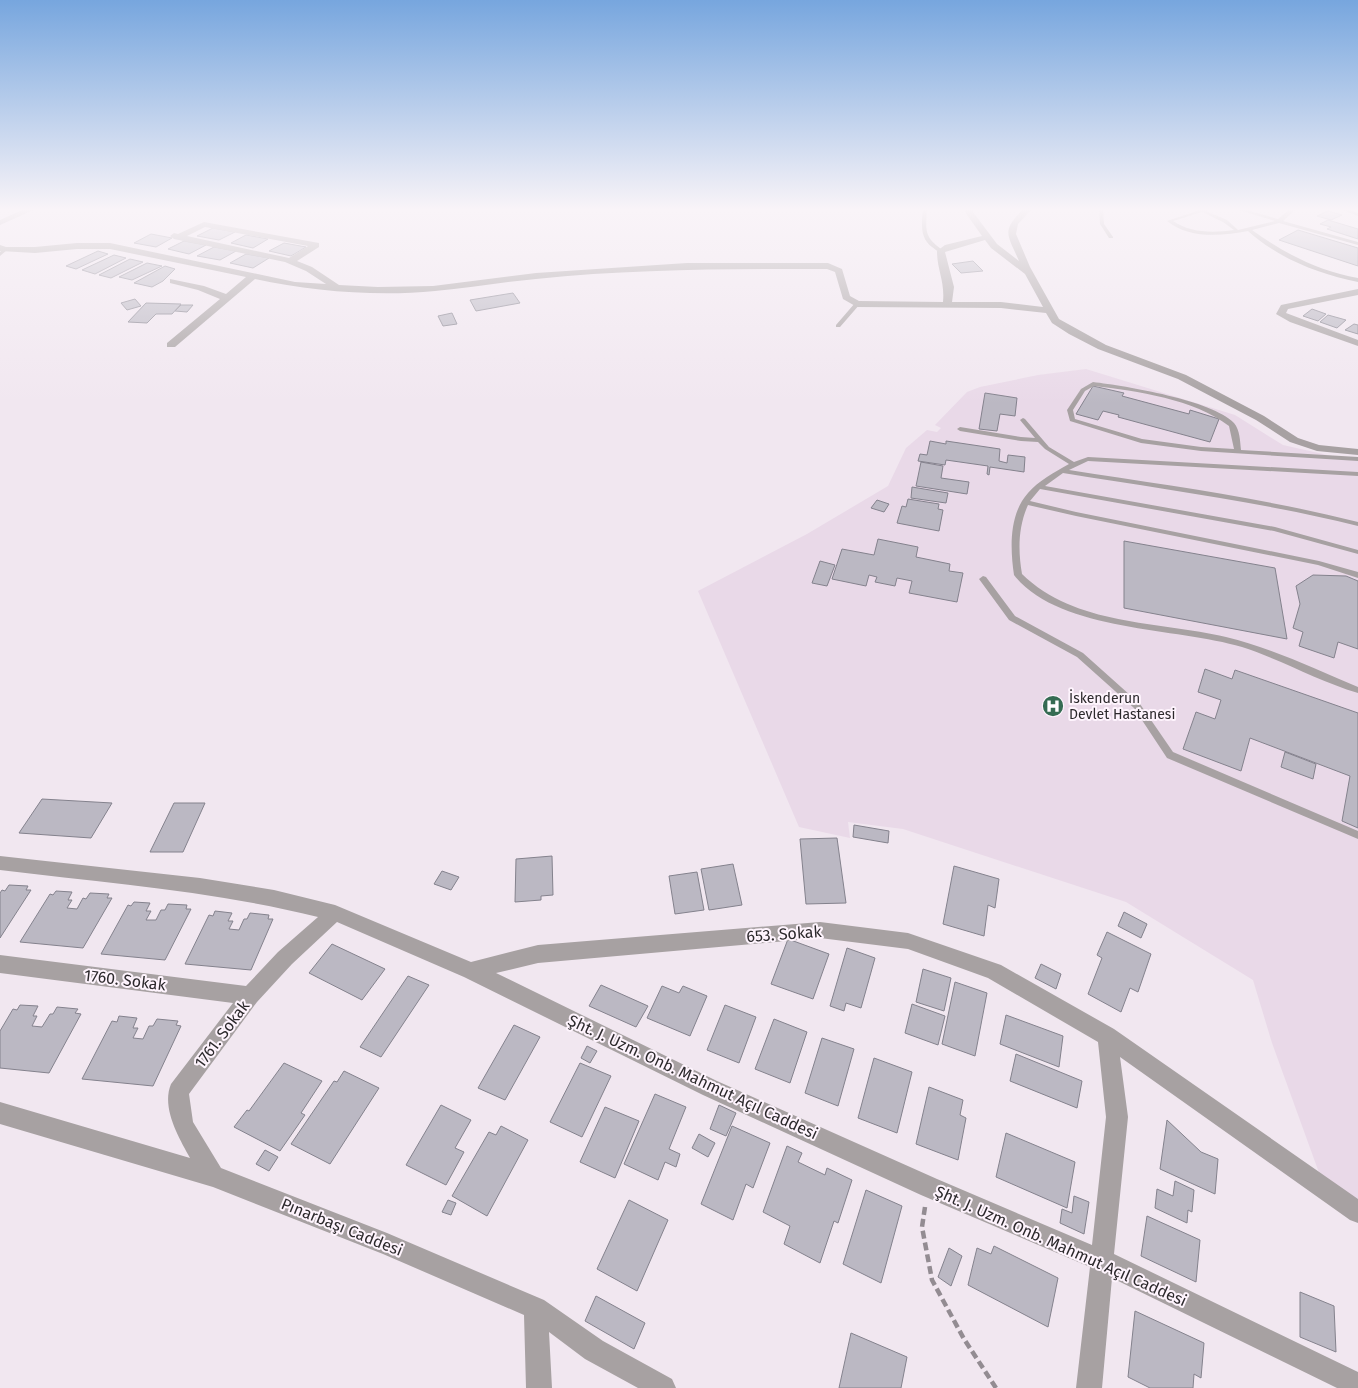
<svg xmlns="http://www.w3.org/2000/svg" width="1358" height="1388" font-family="'Fira Sans',sans-serif">
  <rect width="100%" height="100%" fill="#f1e7f0"/>
  <path fill="#e9d9e8" d="M1086,369l149,46 48,30 62,14 13,1v739l-36,-18 -50,-138 -19,-63 -127,-78 -223,-73 -55,-7 2,16 -51,-11 -101,-236 109,-57 81,-48 18,-38 21,-18 10,2 4,-4 -6,-3 32,-33 13,-5 58,-12z"/>
  <path fill="#bbb8c3" stroke="#84828d" d="M1328,211l14,4 -11,5 -14,-4z
    M1328,220l30,9v10l-31,-10 4,-2 -11,-3z
    M213,228l22,4 -16,8 -22,-4z
    M1298,230l60,18v18l-79,-26z
    M151,234l21,4 -16,9 -22,-4z
    M246,235l22,4 -15,9 -22,-5z
    M184,241l22,4 -17,9 -21,-5z
    M284,243l22,4 -15,9 -22,-5z
    M214,247l22,4 -16,9 -23,-4z
    M98,251l10,3 -32,15 -10,-3z
    M246,254l23,4 -16,10 -23,-5z
    M114,255l12,3 -31,16 -13,-4z
    M130,259l13,3 -32,16 -12,-3z
    M973,261l10,10 -22,2 -9,-9z
    M147,263l15,3 -30,14 -13,-3z
    M165,266l10,3 -12,12 -11,6 -18,-4z
    M513,293l7,10 -44,8 -6,-11z
    M135,299l6,7 -14,4 -6,-7z
    M146,303l35,1 -9,10h-16l-9,9 -19,-1z
    M181,305h12l-6,7 -12,-1z
    M1312,309l14,5 -8,7 -15,-5z
    M452,313l5,11 -14,2 -5,-10z
    M1328,315l18,5 -9,8 -17,-6z
    M1354,324l4,1v9l-13,-4z
    M1093,386l31,7 -2,3 67,18 1,-4 29,9 -9,23 -92,-25 1,-2 -16,-4 -5,9 -22,-6z
    M985,393l32,5 -2,18 -15,-2 -3,17 -18,-2z
    M930,441l16,3v-3l54,8 -1,12 8,2 1,-8 17,2 -1,15 -34,-5 -1,8 -2,-1 1,-8 -42,-6 -1,5 -27,-4 2,-7 7,1z
    M921,462l22,4 -2,12 28,4 -2,12 -51,-8z
    M912,487l36,6 -2,10 -35,-5z
    M908,499l31,5 -1,5 5,1 -4,21 -42,-8 5,-17 4,1z
    M877,500l12,4 -5,8 -13,-4z
    M878,539l40,8 -2,10 34,7 -1,7 14,2 -6,29 -48,-9 3,-12 -15,-3 -2,8 -20,-4 2,-5 -8,-2 -3,11 -34,-7 10,-30 32,6z
    M1124,541l151,27 12,71 -163,-31z
    M820,561l15,4 -8,21 -15,-3z
    M1313,575l33,1 12,5v68l-20,-7 -4,16 -35,-12 4,-14 -10,-4 7,-24 -4,-18z
    M1205,669l27,10 3,-9 123,43v115l-16,-7 8,-45 -100,-38 -9,33 -58,-22 13,-37 19,7 6,-19 -23,-8z
    M1285,752l31,12 -3,15 -32,-12z
    M42,799l70,4 -21,35 -72,-5z
    M174,803h31l-22,49h-33z
    M854,825l35,6 -1,12 -35,-6z
    M837,838l9,65 -40,1 -6,-65z
    M552,856l1,39 -12,1v4l-26,2 1,-43z
    M733,864l9,41 -33,5 -8,-41z
    M954,866l45,13 -4,29 -7,-3 -4,31 -41,-12z
    M442,871l17,6 -8,13 -17,-6z
    M697,872l7,38 -29,4 -6,-38z
    M9,885l19,1 -2,4h5l-31,48v-45l2,-3 3,1z
    M56,891l16,1 -4,8h4l-5,8 10,1 6,-11 3,1 4,-6 19,1 -2,4h5l-29,50 -63,-6 30,-48 3,1z
    M134,902l16,1 -4,8h5l-5,9h10l5,-10h4l3,-6 19,1 -1,4h5l-26,51 -64,-6 27,-49 3,1z
    M215,911l17,2 -4,8h5l-4,8 10,1 5,-11h3l3,-6 19,2 -1,4h5l-22,51 -66,-6 24,-49 4,1z
    M1124,912l23,12 -6,14 -23,-12z
    M1107,932l44,22 -13,38 -8,-4 -9,24 -33,-18 14,-36 -5,-3z
    M788,939l41,15 -16,45 -42,-15z
    M332,944l53,25 -23,31 -53,-27z
    M847,948l28,10 -14,50 -15,-5 -2,8 -14,-5z
    M1041,964l20,10 -5,15 -21,-11z
    M923,969l28,9 -7,33 -28,-9z
    M408,976l21,9 -48,72 -21,-10z
    M955,982l32,11 -12,63 -33,-12z
    M601,985l47,21 -12,21 -47,-21z
    M662,986l17,7 4,-7 24,10 -17,40 -43,-18z
    M912,1004l33,12 -7,29 -33,-12z
    M20,1005l18,1 -5,10h4l-5,10 10,1 8,-13h3l4,-7 21,2 -3,4 6,1 -32,59 -49,-5v-37l13,-22 4,1z
    M725,1005l31,12 -17,46 -32,-13z
    M1006,1015l57,21 -4,31 -59,-23z
    M119,1016l18,2 -4,10h5l-5,10 10,1 6,-13h4l4,-7 21,2 -2,4 5,1 -28,60 -71,-7 30,-58 5,1z
    M774,1019l33,13 -17,51 -35,-14z
    M514,1025l26,12 -35,63 -27,-12z
    M822,1038l32,11 -16,57 -33,-13z
    M587,1046l10,5 -7,12 -9,-5z
    M1016,1054l66,27 -5,27 -67,-27z
    M874,1058l38,14 -15,61 -39,-15z
    M284,1063l38,18 -21,32 4,2 -25,36 -46,-24 13,-17 2,1z
    M580,1063l31,13 -29,61 -32,-15z
    M344,1071l35,17 -49,76 -39,-20 43,-63 3,1z
    M929,1087l34,13 -3,15 6,3 -8,42 -42,-16z
    M655,1094l31,13 -17,42 11,5 -4,13 -11,-5 -7,18 -34,-16z
    M441,1105l30,15 -16,28 9,4 -18,33 -40,-20z
    M719,1105l17,8 -10,23 -16,-7z
    M605,1107l34,14 -24,57 -35,-16z
    M1167,1120l34,32 17,7 -3,35 -55,-25z
    M501,1126l27,14 -41,76 -35,-20 37,-64 7,3z
    M732,1126l38,17 -17,45 -7,-4 -13,36 -32,-16z
    M1006,1133l69,29 -8,46 -71,-31z
    M699,1134l16,9 -7,14 -16,-9z
    M787,1146l15,7 -4,9 27,13 2,-7 25,12 -14,43 -4,-2 -14,42 -36,-19 6,-18 -27,-14z
    M265,1150l13,7 -9,14 -13,-7z
    M1175,1181l19,9 -2,22 -4,-2 -1,13 -32,-15 2,-19 16,7z
    M866,1190l36,16 -21,77 -38,-19z
    M1074,1196l15,6 -5,32 -24,-11 2,-14 10,4z
    M448,1200l8,3 -5,12 -9,-3z
    M629,1200l39,20 -31,71 -40,-22z
    M1147,1216l53,24 -4,42 -55,-26z
    M994,1246l64,32 -10,49 -80,-42 9,-37 14,6z
    M949,1248l13,8 -11,30 -13,-9z
    M1300,1292l34,14 2,46 -36,-15z
    M596,1296l49,27 -11,26 -49,-28z
    M1135,1311l69,32 -3,35 -7,-4 -1,14h-43l-22,-11z
    M851,1333l56,24 -6,31h-62z"/>
  <g fill="none" stroke-linecap="round" stroke-linejoin="round">
    <path stroke="#938c92" stroke-width="4.5" stroke-dasharray="8 4" stroke-linecap="butt" d="M925,1207l-3,20 10,53 32,59 32,49"/>
    <path fill="#a7a1a2" fill-rule="evenodd" d="M923,208h4c-1,21 -4,29 16,42v2c-5,0 -7,-2 -11,-5 -13,-10 -10,-24 -9,-39z
      M1099,208h4l1,16 9,13v1h-4l-9,-14z
      M1206,208h7l-7,3 21,9 11,10 37,-9 -43,-13h8l38,11 13,-11h6l-14,13 75,21v3l-79,-22 -27,7c33,24 67,41 106,48v4c-40,-8 -80,-24 -110,-51 -27,5 -59,8 -81,-10zM1202,212l21,10 11,8c-22,3 -43,3 -61,-9z
      M1337,208h7l14,5v3z
      M3,249l4,1 -7,6v-4z
      M855,303l5,1 -20,23h-4v-2z
      M1093,382c33,4 119,18 141,41 6,7 6,18 7,27l117,7v4l-157,-10 -60,-8 -71,-22 -3,-11 14,-21zM1094,386c43,5 100,13 135,40l5,23 -33,-2 -59,-8 -67,-20 -2,-9 12,-19z
      M1023,418l2,1 24,28 25,15 14,-5 270,15v4l-270,-15 -19,9c97,15 194,28 289,52v4c-97,-24 -196,-37 -295,-53l-18,13 230,41 83,23v4l-84,-23 -234,-42 -10,12 46,11 243,49 39,11v6l-40,-13 -242,-49 -48,-11c-10,22 -10,46 -6,69 53,52 136,47 204,63 46,11 89,32 132,50v6c-40,-12 -76,-33 -116,-46 -66,-20 -183,-15 -228,-72 -4,-27 -5,-61 14,-82 10,-12 27,-21 41,-29l-24,-15 -7,-7 -17,-1 -61,-10 -3,-2 3,-2 61,10 14,1 -15,-18z
      M983,576l3,1 29,39 68,37 57,51 33,48 185,79v8l-191,-81 -33,-50 -57,-51 -68,-37 -30,-41z"/>
    <path fill="#a7a1a2" fill-rule="evenodd" d="M27,208h11l-38,17v-5z
      M965,208h8v4l24,32 22,17c-12,-28 -18,-29 5,-53h9l-15,16 -2,10 14,33 29,52 47,26 80,30 78,41 34,22 21,7 39,4v6l-41,-4 -27,-9 -34,-22 -78,-41 -80,-30 -29,-15 -17,-11 -6,-10 -45,-5 -144,-1 -14,-8 -8,-27 -8,-3c-97,0 -194,0 -291,10 -34,3 -67,9 -101,12 -59,6 -123,0 -180,-12l-80,68h-8v-4l53,-44 -22,-9 -28,-7v-4l34,7 22,8 20,-17 -136,-28h-33l-42,4 -35,-2v-6l6,2h29l42,-4h33l185,39 31,2 -20,-13 -21,-9 -111,-23 -4,-3 4,-3 4,1 26,-12 115,21v4l-22,14 15,6 27,18 39,2 55,-1 103,-13 151,-10h141l14,6 8,27 9,5 84,1c2,-21 -6,-32 -6,-51l8,-6 37,-9 -17,-24zM205,227l103,19 -19,12 -102,-22zM985,240l6,8 34,26 18,33 -42,-5h-49l2,-15 -9,-35z
      M1358,289v6l-70,14 -2,4 72,27v6l-68,-24 -14,-8 5,-9z
      M0,856l200,22 74,12 61,15 136,57 67,-17 282,-23 88,11 93,32 113,64 244,170v24l-8,-3 -230,-163 8,60 -14,137 244,118v16h-21l-225,-110 -10,110h-26l14,-121 -169,-72 -218,-100 -239,-118 -127,-55 -45,42 -35,38 -68,92 4,28 28,46 166,65 157,67 59,41 69,38 4,9h-38l-53,-29 -36,-27 3,56h-26l-2,-73 -141,-61 -170,-67 -213,-63v-22l190,56c-11,-20 -29,-50 -19,-74l62,-81 -233,-30v-18l246,31 32,-34 40,-35c-104,-26 -212,-34 -318,-47zM820,938l88,11 80,29 110,64 8,75 -14,128 -155,-66 -220,-98 -221,-108 42,-10z"/>
  </g>
  <linearGradient id="sky" x2="0" y2="1"><stop stop-color="#77a6de"/><stop offset="0.52" stop-color="#f9f4f8"/><stop offset="1" stop-color="#f9f4f8" stop-opacity="0"/></linearGradient>
  <rect width="1358" height="403" fill="url(#sky)"/>
  <defs>
    <g id="hospital-disc" transform="scale(1.125)"><circle r="9.5" fill="#356c53" stroke="#fef4fd"/><path d="M-5-5h3v3.5h4V-5h3V5h-3V1.5h-4V5h-3Z" fill="#fff"/></g>
  </defs>
  <g fill-rule="evenodd">
    <use href="#hospital-disc" x="1053" y="706"/>
  </g>
  <g text-anchor="middle" dominant-baseline="central" stroke-width="4" stroke-linejoin="round" paint-order="stroke">
    <g font-size="14" fill="#2c292c" stroke="#fef4fd" text-anchor="start">
      <text x="1069" y="698">İskenderun<tspan x="1069" dy="16">Devlet Hastanesi</tspan></text>
    </g>
    <g font-size="16" fill="#2c292c" stroke="#fef4fd">
      <text transform="translate(784 934) rotate(-4)">653. Sokak</text>
      <text transform="translate(125 980) rotate(7)">1760. Sokak</text>
      <text transform="translate(222 1034) rotate(-53)">1761. Sokak</text>
      <text transform="translate(693 1077) rotate(25)">Şht. J. Uzm. Onb. Mahmut Açıl Caddesi</text>
      <text transform="translate(342 1227) rotate(22)">Pınarbaşı Caddesi</text>
      <text transform="translate(1061 1246) rotate(24)">Şht. J. Uzm. Onb. Mahmut Açıl Caddesi</text>
    </g>
  </g>
</svg>
